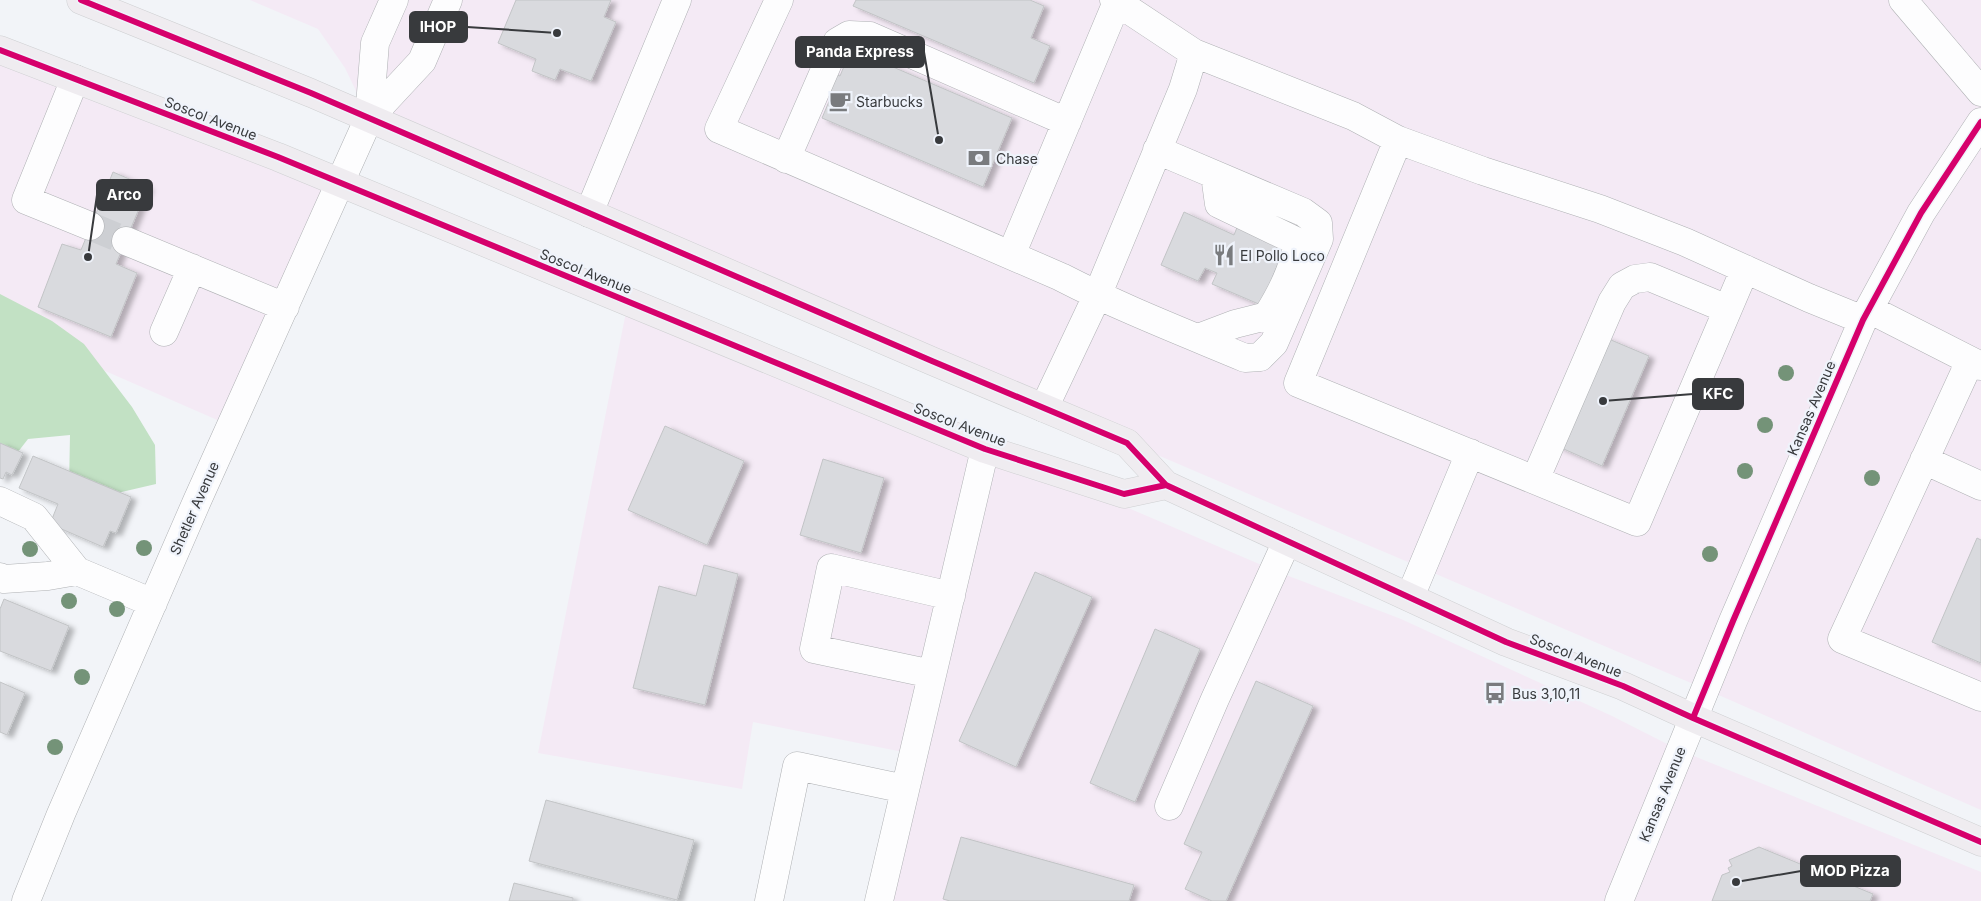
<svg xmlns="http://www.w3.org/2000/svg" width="1981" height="901" font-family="Inter,sans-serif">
  <defs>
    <filter id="shadow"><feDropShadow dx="5.5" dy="3" stdDeviation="2.5" flood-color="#0004"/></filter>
  </defs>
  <rect width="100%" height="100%" fill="#f2f4f8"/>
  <path fill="#f4eaf5" d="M250,0h1731v810l-276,-121 -1336,-571 -24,-50 -27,-39z
    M0,50l340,134 -109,242 -231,-101z
    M628,302l470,193 175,75 128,49 211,97 67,34 302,122v29h-1102l34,-147 -160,-32 -11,67 -204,-36z"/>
  <path fill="#c2e1c4" d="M0,294l52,27 32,23 48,63 23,38 1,39 -56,13 -31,-10 1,-52 -42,4 -21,27 -7,-4z"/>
  <path fill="#d9dade" stroke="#c2c4c6" filter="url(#shadow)" d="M516,0h95l-7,17 12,5 -25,59 -31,-12 -5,11 -23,-9 4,-12 -38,-16z
    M856,0h174l14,6 -13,32 19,8 -16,37 -181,-77z
    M851,49l161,69 -29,69 -161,-69 11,-26 -8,-3 7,-16 8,3z
    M113,172l35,15 -32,77 21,9 -26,64 -73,-30 24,-63 19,6z
    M1184,212l50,23 4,-10 48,20 -25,60 -49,-21 5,-11 -12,-5 -7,13 -37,-16z
    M1604,337l45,19 -47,110 -45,-20z
    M665,426l79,35 -37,84 -79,-35z
    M0,443l23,10 -11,22 -6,-3 -3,7 -3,-1z
    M33,456l98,41 -15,36 -6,-2 -7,16 -53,-23 8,-20 -39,-16z
    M823,459l61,19 -23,75 -61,-18z
    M1977,538l4,2v123l-49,-21z
    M704,565l34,9 -33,131 -72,-17 26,-102 37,10z
    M1035,572l57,25 -76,170 -57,-26z
    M4,599l65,27 -18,45 -51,-20v-42z
    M1155,629l45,20 -65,153 -45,-19z
    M1256,681l57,25 -87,195h-14l-27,-12 17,-37 -18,-8z
    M0,682l25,11 -18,42 -7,-3z
    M546,800l148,40 -17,60 -148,-39z
    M961,837l173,48 -5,16h-179l-7,-2z
    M1759,847l114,47 -3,7h-158l10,-26 8,-3 -2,-4 4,-2 -3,-6z
    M514,883l59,15v3h-64z"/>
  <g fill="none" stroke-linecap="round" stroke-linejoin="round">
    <path stroke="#cdcfd3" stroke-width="28" stroke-dasharray="28 14" stroke-linecap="butt" d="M90,226l36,15"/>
    <g stroke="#afb1b4" stroke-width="29">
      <path id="minor" d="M779,0l-60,129 342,148c60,31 122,55 184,81l15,-1 14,-14 45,-104 -1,-16 -15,-11 -146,-62
        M1114,0l80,53 159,63 45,24 85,31 117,38 85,33 124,56 54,22
        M1903,0l78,92
        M75,79l-49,121 64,26
        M369,118l53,-57 26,-61
        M1398,140l-100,243 339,139 108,-253
        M786,159l51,-117 12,-7 21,1 197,86
        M589,213l88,-213
        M126,241l159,66
        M1011,255l106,-253
        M1869,309l112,57
        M164,332l28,-64
        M1198,338l37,-14 32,-8c14,-22 27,-48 31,-74l-79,-38 -4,-29
        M1970,361l-128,278 139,58
        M1044,408l53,-112 86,-207 11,-36
        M1924,460l57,26
        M1535,480l77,-178 10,-16 13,-7 15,-2 77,32
        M0,501l34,16 43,54 76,32
        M0,577l4,2 44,-3 29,-5
        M1410,597l60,-144
        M932,674l-118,-25 17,-81 120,28
        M1169,806l46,-107 72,-158
        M26,901l35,-87 136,-313 172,-383 6,-75 19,-43
        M769,901l28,-135 108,23
        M879,901l106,-452
        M1619,901l114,-280 130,-301 58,-107 60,-91"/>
    </g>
    <g stroke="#cfd0d2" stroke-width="29">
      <path id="major" d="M81,0l230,93 621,268 195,82 39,42 340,157 117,44 70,32 288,124
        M0,50l278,107 707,292 139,45 42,-9"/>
    </g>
    <use href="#minor" stroke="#fdfdfe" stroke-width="28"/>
    <use href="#major" stroke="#efecf0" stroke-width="28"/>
    <g stroke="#eff3fb" stroke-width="9">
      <path id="cycleway" d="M81,0l230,93 621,268 195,82 39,42 340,157 117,44 70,32 288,124
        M0,50l278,107 707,292 139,45 42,-9
        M1693,718l40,-97 130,-301 58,-107 60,-91"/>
    </g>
    <use href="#cycleway" stroke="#d6006c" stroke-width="6"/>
  </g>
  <g fill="#749378">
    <circle cx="1786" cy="373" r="8"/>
    <circle cx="1765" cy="425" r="8"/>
    <circle cx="1745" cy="471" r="8"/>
    <circle cx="1872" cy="478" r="8"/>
    <circle cx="144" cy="548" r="8"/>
    <circle cx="30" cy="549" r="8"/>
    <circle cx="1710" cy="554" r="8"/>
    <circle cx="69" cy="601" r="8"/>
    <circle cx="117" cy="609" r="8"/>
    <circle cx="82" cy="677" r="8"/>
    <circle cx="55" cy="747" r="8"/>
  </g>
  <defs>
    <g id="cafe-bare" transform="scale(1.725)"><path d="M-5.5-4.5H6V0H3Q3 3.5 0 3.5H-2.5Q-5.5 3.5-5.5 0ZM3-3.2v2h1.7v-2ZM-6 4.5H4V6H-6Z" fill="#797b7e" stroke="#eff3fb" stroke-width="2.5" paint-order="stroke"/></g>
    <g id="bank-bare" transform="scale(1.725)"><path d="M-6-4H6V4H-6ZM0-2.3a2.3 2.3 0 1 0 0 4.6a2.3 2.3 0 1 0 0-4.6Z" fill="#797b7e" stroke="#eff3fb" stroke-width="2.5" paint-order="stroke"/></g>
    <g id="restaurant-bare" transform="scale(1.725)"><path d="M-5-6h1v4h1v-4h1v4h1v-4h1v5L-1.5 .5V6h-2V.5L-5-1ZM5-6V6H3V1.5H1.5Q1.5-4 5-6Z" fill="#797b7e" stroke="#eff3fb" stroke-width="2.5" paint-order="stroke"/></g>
    <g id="bus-bare" transform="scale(1.725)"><path d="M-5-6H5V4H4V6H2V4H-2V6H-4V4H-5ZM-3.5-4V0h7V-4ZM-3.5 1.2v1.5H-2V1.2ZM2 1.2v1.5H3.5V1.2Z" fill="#797b7e" stroke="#eff3fb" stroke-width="2.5" paint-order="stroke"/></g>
  </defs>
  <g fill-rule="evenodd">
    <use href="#cafe-bare" x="840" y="101"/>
    <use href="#bank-bare" x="979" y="158"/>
    <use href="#restaurant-bare" x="1224" y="255"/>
    <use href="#bus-bare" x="1495" y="693"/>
  </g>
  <g text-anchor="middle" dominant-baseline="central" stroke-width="4.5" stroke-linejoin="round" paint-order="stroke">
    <g font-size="14" fill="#383a3d" stroke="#eff3fb" text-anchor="start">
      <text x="856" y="101">Starbucks</text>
      <text x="996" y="158">Chase</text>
      <text x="1240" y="255">El Pollo Loco</text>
      <text x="1512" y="693">Bus 3,10,11</text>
    </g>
    <g font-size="14" fill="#383a3d" stroke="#eff3fb">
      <text transform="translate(211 118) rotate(21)">Soscol Avenue</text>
      <text transform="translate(586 271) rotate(22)">Soscol Avenue</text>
      <text transform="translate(1811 408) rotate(-67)">Kansas Avenue</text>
      <text transform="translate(960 424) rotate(21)">Soscol Avenue</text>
      <text transform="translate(194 508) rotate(-66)">Shetler Avenue</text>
      <text transform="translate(1576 655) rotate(21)">Soscol Avenue</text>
      <text transform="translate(1662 794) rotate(-68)">Kansas Avenue</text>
    </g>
  </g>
  <path fill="none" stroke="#383a3d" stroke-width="2" d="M557 33L467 27M939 140L924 52M88 257L97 195M1603 401L1693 394M1736 882L1801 871"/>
  <g fill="#383a3d" stroke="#eff3fb" stroke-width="2">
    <circle cx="557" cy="33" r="5"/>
    <circle cx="939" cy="140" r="5"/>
    <circle cx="88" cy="257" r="5"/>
    <circle cx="1603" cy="401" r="5"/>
    <circle cx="1736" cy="882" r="5"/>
  </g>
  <g fill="#383a3d" stroke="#383a3d" stroke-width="2">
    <rect x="410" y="12" width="57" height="30" rx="5"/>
    <rect x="796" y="37" width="128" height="30" rx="5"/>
    <rect x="97" y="180" width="55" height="30" rx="5"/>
    <rect x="1693" y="379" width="50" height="30" rx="5"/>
    <rect x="1801" y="856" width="99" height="30" rx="5"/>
  </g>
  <g font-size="15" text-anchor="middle" font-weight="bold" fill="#fff">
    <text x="438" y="32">IHOP</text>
    <text x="860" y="57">Panda Express</text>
    <text x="124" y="200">Arco</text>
    <text x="1718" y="399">KFC</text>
    <text x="1850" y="876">MOD Pizza</text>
  </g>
</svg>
